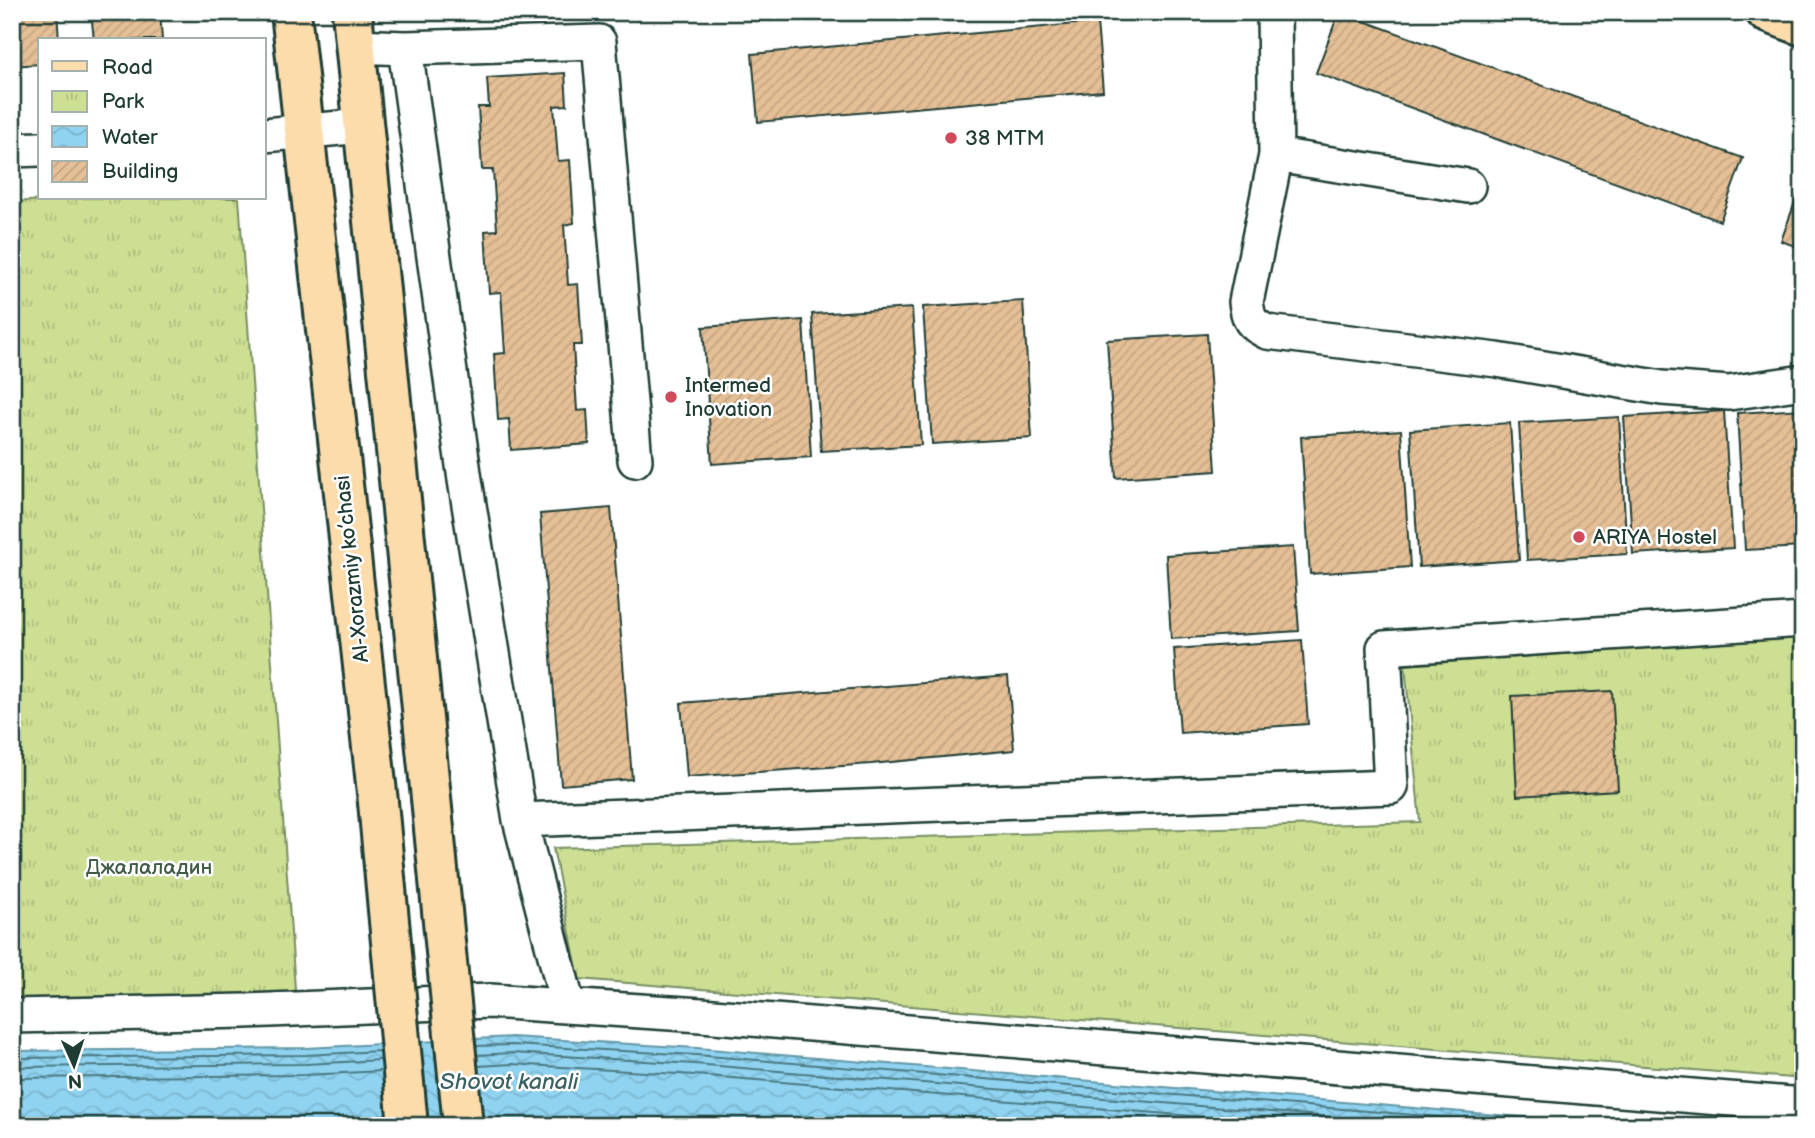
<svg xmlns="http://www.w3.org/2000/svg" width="1815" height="1138" font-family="'Balsamiq Sans',sans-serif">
  <defs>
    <pattern id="park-tufts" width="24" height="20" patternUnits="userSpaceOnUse" patternTransform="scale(1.75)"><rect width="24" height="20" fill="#cddf93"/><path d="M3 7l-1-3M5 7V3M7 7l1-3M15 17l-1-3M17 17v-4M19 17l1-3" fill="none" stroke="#b0c07f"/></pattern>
    <pattern id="water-waves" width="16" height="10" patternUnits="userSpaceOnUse" patternTransform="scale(1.75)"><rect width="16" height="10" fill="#8fd3f1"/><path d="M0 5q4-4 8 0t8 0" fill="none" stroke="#7bb6cf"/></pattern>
    <pattern id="building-hatch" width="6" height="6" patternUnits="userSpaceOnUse" patternTransform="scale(1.75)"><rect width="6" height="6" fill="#e5bf96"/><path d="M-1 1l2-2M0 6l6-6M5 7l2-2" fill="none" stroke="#c4a582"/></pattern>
  </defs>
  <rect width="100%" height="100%" fill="#fff"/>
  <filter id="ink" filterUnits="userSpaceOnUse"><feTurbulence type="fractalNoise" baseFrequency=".0143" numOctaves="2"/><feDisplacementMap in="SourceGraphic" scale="14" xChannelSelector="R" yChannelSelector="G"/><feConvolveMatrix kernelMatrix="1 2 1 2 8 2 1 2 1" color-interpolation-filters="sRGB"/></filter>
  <g filter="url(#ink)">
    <path fill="url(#park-tufts)" stroke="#768e64" stroke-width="2" d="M80,198h159l57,805 -284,4v-805z
      M1803,637v442l-1224,-100 -26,-131 867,-26 -15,-157z"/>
    <path fill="url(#water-waves)" stroke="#6297a5" stroke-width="2" d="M512,1037l185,11 934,78h-1619v-75l294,-3z"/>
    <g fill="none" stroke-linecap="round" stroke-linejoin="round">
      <path stroke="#4c7980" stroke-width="2" d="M476,1046l36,-1 184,10 850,71
        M477,1055l35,-2 183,11 745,62
        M12,1058l294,-3 74,-4
        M478,1066l34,-2 183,11 618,51
        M12,1067l294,-3 75,-4
        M12,1078l294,-3 76,-4"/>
    </g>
    <path fill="url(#building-hatch)" stroke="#1f3d34" stroke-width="2" d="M12,12h45l2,28h-19v24l-28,2z
      M91,12h69l2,28h-68z
      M502,12h96l-95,9z
      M1339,12l404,146 -23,63 -404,-148z
      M1097,22l6,69 -345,31 -6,-68z
      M565,73l2,32 -13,1 4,55 12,-1 4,63 -10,2 4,60 10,-1 4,61h-9l4,66 10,-1 2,34 -78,6 -2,-31 -11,1 -4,-66 11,-1 -4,-61 -12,1 -4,-62 12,-1 -4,-60h-11l-4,-63h11l-2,-29z
      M1803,180v69l-22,-8z
      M1023,301l9,137 -100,6 -9,-137z
      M912,308l9,137 -100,6 -9,-137z
      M803,320l8,137 -99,7 -9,-137z
      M1207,334l9,137 -100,7 -9,-138z
      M1803,409v138l-58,3 -8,-137z
      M1724,411l9,137 -100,6 -9,-137z
      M1619,417l8,137 -100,6 -8,-137z
      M1510,423l9,137 -100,7 -9,-137z
      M1401,430l9,137 -100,7 -9,-137z
      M611,508l21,271 -71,6 -21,-271z
      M1293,547l6,84 -128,8 -5,-84z
      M1302,640l6,84 -128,9 -6,-84z
      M1008,676l6,74 -143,14 -184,13 -6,-74z
      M1612,691l6,99 -101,6 -5,-100z"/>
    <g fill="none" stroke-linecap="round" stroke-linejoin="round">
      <g stroke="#1f3d34" stroke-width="38">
        <path id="minor" d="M1274,12l2,143 -30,147c3,19 4,21 21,30l230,28 165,28 67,5 74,-11
          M355,46l50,2 60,432 55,340 871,-33 -7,-139 419,-28
          M405,48l194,-6 36,418
          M264,135l99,-9
          M12,150l28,-1
          M1276,155l192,31
          M520,820l48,186
          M12,1016l233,-5 245,-10 211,14 1102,90"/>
      </g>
      <g stroke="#1f3d34" stroke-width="44">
        <path id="major" d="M291,12l87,790
          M352,12l79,786
          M1766,12l37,14"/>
      </g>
      <use href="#minor" stroke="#fff" stroke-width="33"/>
      <use href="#major" stroke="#fddcac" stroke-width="38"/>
      <g stroke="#1f3d34" stroke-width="44" stroke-linecap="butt">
        <path id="major-bridge" d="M431,798l32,328
          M378,802l30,324"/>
      </g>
      <use href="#major-bridge" stroke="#fddcac" stroke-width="38"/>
    </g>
  </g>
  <g fill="#d1495b" stroke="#fff" stroke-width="2.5">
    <circle cx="951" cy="138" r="7"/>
    <circle cx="671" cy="397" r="7"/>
    <circle cx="1579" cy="537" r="7"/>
  </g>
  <g text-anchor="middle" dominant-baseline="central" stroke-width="5" stroke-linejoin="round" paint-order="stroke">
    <g font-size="21" fill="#1f3d34" stroke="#fff" text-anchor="start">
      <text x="965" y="138">38 MTM</text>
      <text x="685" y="385">Intermed<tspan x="685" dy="24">Inovation</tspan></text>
      <text x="1593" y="537">ARIYA Hostel</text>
    </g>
    <g font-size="21" fill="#1f3d34" stroke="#fff">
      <text transform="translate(352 569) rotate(-96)">Al-Xorazmiy ko’chasi</text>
    </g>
    <g font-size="21" fill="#425d47" stroke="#fff">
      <text x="149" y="867">Джалаладин</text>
    </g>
    <g font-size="23" font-style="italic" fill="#3b6263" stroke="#fff">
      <text x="509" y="1082">Shovot kanali</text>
    </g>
  </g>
  <rect width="1815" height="1138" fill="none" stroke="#fff" stroke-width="42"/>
  <rect x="21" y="21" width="1773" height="1096" fill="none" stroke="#1f3d34" stroke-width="2.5" filter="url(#ink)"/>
  <rect x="38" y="38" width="228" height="161" fill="#ffffff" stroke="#a5b1ae" stroke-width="2"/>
  <rect x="52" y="61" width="35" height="10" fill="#fddcac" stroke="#a5b1ae" stroke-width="2"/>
  <text x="102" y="74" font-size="21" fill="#1f3d34">Road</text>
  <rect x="52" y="91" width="35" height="21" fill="url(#park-tufts)" stroke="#a5b1ae" stroke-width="2"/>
  <text x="102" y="108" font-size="21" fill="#1f3d34">Park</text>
  <rect x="52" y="126" width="35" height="21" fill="url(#water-waves)" stroke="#a5b1ae" stroke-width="2"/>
  <text x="102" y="144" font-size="21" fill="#1f3d34">Water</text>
  <rect x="52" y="161" width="35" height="21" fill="url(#building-hatch)" stroke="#a5b1ae" stroke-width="2"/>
  <text x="102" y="178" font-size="21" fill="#1f3d34">Building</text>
  <g transform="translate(74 1065) rotate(177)" stroke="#ffffff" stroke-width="5" paint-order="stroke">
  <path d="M0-5L12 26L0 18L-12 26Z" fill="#1f3d34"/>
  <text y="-10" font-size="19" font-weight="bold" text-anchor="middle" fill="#1f3d34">N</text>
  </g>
</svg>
